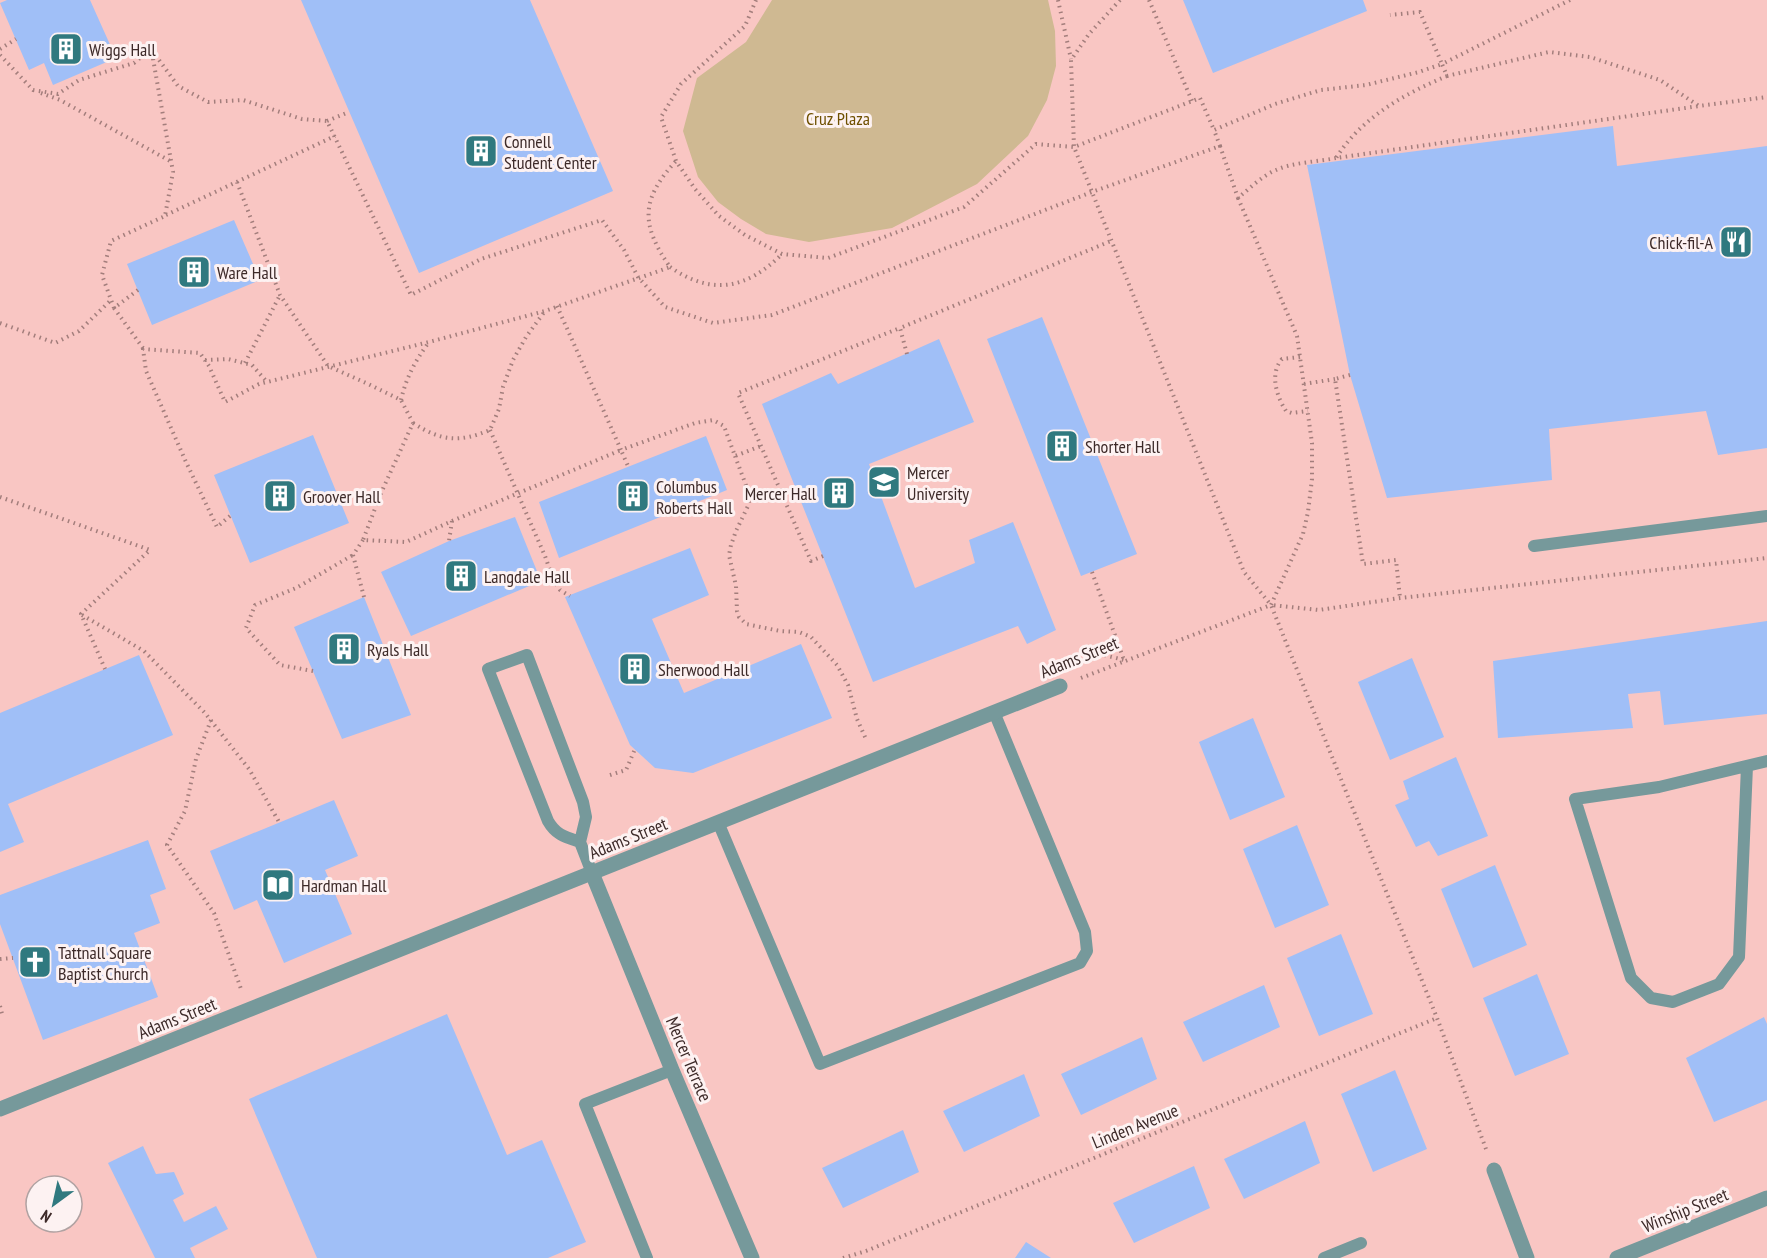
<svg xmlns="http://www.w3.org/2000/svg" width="1767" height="1258" font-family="'PT Sans Narrow',sans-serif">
  <rect width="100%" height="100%" fill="#f9c6c3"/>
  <path fill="#cfb992" d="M772,0h276l7,31 1,35 -9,34 -19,36 -51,48 -85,44 -83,14 -43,-8 -25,-15 -23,-17 -20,-25 -15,-46 14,-53 49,-36z"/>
  <path fill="#a0bff7" d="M7,0h83l26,58 -63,27 -9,-22 -15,7 -29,-67z
    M301,0h229l83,191 -194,82z
    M1183,0h180l4,11 -154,62z
    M1613,126l4,40 150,-20v302l-49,7 -12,-44 -157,18 3,51 -165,18 -37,-123 -43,-210z
    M234,220l26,60 -108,45 -25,-61z
    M1042,317l95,237 -56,22 -94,-237z
    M939,339l35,83 -105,42 46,124 60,-25 -6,-23 44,-18 43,108 -29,14 -9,-18 -145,56 -111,-278 69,-31 7,11z
    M313,435l36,88 -99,40 -36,-88z
    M706,436l21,54 -168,68 -20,-56z
    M515,517l26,64 -130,55 -30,-64 68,-31z
    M690,548l19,47 -57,24 32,74 117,-49 31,74 -139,55 -38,-5 -25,-23 -65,-148z
    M364,597l47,118 -69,24 -48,-112z
    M1767,621v93l-103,11 -4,-34 -32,3 5,34 -135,10 -5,-77z
    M139,655l34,80 -165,69 16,38 -24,10v-139z
    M1412,658l32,79 -54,23 -32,-78z
    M1253,718l32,79 -55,23 -31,-78z
    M1456,757l32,79 -50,20 -9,-15 -13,6 -21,-42 14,-6 -6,-18z
    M334,800l24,56 -33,14 27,64 -68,29 -27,-63 -23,10 -24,-59z
    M1297,825l32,80 -54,23 -32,-79z
    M148,840l18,49 -16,6 10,28 -26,10 24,64 -115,43 -43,-116v-29z
    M1495,865l32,80 -54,23 -32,-79z
    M1341,934l32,80 -54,22 -32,-78z
    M1537,974l32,80 -54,22 -32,-78z
    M1264,985l16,42 -77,35 -20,-40z
    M447,1014l60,141 35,-15 44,102 -38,16h-231l-68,-159z
    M1764,1017l3,7v76l-53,22 -28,-64z
    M1142,1037l15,42 -76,36 -20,-41z
    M1395,1070l32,79 -54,23 -32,-78z
    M1024,1074l16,42 -76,36 -21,-41z
    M1305,1121l15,42 -76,36 -20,-40z
    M903,1130l16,42 -76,36 -21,-40z
    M143,1146l13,28 18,-2 10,22 -11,6 11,22 32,-16 12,23 -38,19 5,10h-40l-47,-95z
    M1194,1166l16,42 -76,35 -21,-40z
    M1026,1242l25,16h-36z"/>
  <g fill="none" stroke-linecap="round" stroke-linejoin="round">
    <path stroke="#a37e7c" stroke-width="4" stroke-dasharray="1.5 4.5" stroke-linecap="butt" d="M756,0l-11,26 -64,58 -20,33 15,44 19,28 24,27 26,19 37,19 46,4 136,-51 72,-63 38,3 126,-49 14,32
      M1058,0l13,59
      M1120,0l-31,34 -18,26 3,87 170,425 27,33
      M1149,0l43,101
      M1570,0l-128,64 5,12 102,-24 41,5 70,23 39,26 68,-9
      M0,49l16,-10
      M0,55l33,35 25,4 21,-14 55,-17 17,-14 27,37 30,16 35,-2 59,19 25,2 84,174 70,-36 121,-39 22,30 14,27 27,30 48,16 59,-8 320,-123 128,-46 -6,-16 61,-26 46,-14 45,-5 53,-13 23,-8 -22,-52 -30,3
      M1447,76c-43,18 -85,41 -111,82l363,-52
      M41,93l19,7 110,61
      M327,121l22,-9
      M1220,146l18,52c12,-10 24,-22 38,-28 18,-8 41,-8 60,-12
      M237,182l43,113 48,71 38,17 35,17 12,23 -32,70 -18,47 43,2 46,-21 -3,20
      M1238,198l59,138 15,107v36l-4,33 -5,22 -32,71
      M166,215l169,-79
      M670,267c42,29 77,22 112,-13
      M138,290l-24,18 -12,-33 9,-34 54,-25 8,-44 -21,-119
      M557,306l64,144 74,-27 18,-3 11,6 11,30 26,-10
      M114,308l29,40
      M0,323l55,20 24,-12 32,-31
      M907,354l-7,-26 211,-87
      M1300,357l-18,2c-13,15 -5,38 4,52l6,2 16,-2
      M205,360l23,-1 24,6 15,17
      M245,363l35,-68
      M1350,375l-15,4 28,185 33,-4 4,38
      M1304,384l31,-5
      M401,400c5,-22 14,-39 28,-58
      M413,423c28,18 46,20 77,7l9,-21 4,-22 10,-27 13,-23 19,-26
      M490,430l55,126 8,23 7,11 10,6
      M735,456l15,40 -2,10 -12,25 -5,14 -2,10 7,31 1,25 2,6 7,7 34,7 19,1 12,5 26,28 11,20 9,34 9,20
      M0,497l150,53 -69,64 24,55
      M230,516l-13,11 -31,-65 -40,-91 -3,-22 57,4 9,13 16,36 34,-18 170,-42 116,-31 125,-44c-30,-43 -29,-68 6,-106
      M452,521l169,-71 7,16
      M363,540l-10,15 11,42
      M823,556l-12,5 -73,-168 162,-65
      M1092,572l32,88
      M82,615l62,36 61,62 44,56 30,53
      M1059,662l29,-11 36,9
      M313,671l-33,-6 -34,-37 9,-23 41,-17 57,-33
      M1081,678l190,-73
      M211,720l-15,39 -11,52 -18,34 47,68 27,76
      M610,775l16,-5 9,-21
      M0,959l13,-1
      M0,1006l2,8 -2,1
      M1486,1149l-49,-131 -166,-413 48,5 81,-12 367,-40
      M843,1258l23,-7 571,-233"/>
    <path stroke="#76999b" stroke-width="12" d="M1534,546l233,-30
      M1747,766l-8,191 -20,27 -46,18 -22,-4 -20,-20 -56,-179 84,-12 108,-26
      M718,822l102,242 260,-101 7,-12 -2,-19 -91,-220
      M580,842c-15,-5 -24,-7 -32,-21l-60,-152 39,-14 56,147 3,15 -6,25 12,31
      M647,1258l-62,-154 87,-34
      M1324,1258l37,-15"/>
    <path stroke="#76999b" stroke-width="15" d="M592,873l80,197 80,188
      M0,1109l1060,-423
      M1494,1170l33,88
      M1617,1258l150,-60"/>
  </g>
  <defs>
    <g id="building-square" transform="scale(1.725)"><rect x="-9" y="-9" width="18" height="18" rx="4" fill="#30797f" stroke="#fdf2f2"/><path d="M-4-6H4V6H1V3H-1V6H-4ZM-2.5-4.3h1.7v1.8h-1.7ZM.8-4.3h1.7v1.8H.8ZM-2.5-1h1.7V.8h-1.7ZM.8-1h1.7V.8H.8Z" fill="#fff"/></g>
    <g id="restaurant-square" transform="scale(1.725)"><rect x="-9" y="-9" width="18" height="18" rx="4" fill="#30797f" stroke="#fdf2f2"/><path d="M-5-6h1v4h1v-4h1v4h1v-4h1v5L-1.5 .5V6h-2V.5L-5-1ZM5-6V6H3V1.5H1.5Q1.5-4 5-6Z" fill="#fff"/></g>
    <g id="university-square" transform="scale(1.725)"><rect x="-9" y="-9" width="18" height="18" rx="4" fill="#30797f" stroke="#fdf2f2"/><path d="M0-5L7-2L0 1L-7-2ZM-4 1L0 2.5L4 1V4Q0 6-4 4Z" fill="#fff"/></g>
    <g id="library-square" transform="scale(1.725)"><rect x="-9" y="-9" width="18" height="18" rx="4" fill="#30797f" stroke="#fdf2f2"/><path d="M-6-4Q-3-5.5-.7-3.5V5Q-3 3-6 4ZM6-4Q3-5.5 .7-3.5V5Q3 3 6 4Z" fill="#fff"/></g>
    <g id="church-square" transform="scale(1.725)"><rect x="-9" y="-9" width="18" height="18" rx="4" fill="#30797f" stroke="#fdf2f2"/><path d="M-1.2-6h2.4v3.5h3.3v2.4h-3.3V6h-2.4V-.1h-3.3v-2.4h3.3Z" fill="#fff"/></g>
  </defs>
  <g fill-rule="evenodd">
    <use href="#building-square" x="66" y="49"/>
    <use href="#building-square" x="481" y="151"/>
    <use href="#restaurant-square" x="1736" y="242"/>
    <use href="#building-square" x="194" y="272"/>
    <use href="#building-square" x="1062" y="446"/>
    <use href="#university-square" x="884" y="482"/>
    <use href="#building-square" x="839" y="493"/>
    <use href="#building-square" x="280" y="496"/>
    <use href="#building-square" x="633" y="496"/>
    <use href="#building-square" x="461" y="576"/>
    <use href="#building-square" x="344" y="649"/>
    <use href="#building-square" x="635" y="669"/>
    <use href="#library-square" x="278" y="885"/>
    <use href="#church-square" x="35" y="962"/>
  </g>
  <g text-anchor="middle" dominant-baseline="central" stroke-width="6" stroke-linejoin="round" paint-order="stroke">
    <g font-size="18" fill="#3d2a29" stroke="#fdf2f2" text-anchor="start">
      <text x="89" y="49">Wiggs Hall</text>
      <text x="504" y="141">Connell<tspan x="504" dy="21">Student Center</tspan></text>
      <text x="1713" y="242" text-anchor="end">Chick-fil-A</text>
      <text x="217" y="272">Ware Hall</text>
      <text x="1085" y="446">Shorter Hall</text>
      <text x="907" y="472">Mercer<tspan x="907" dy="21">University</tspan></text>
      <text x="656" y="486">Columbus<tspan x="656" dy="21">Roberts Hall</tspan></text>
      <text x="816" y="493" text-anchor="end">Mercer Hall</text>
      <text x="303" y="496">Groover Hall</text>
      <text x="484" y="576">Langdale Hall</text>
      <text x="367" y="649">Ryals Hall</text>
      <text x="658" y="669">Sherwood Hall</text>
      <text x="301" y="885">Hardman Hall</text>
      <text x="58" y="952">Tattnall Square<tspan x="58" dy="21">Baptist Church</tspan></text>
    </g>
    <g font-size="18" fill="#6f5001" stroke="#fdf2f2">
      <text x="838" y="118">Cruz Plaza</text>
    </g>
    <g font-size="18" fill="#3d2a29" stroke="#fdf2f2">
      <text transform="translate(1079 657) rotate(-22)">Adams Street</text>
      <text transform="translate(628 838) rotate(-22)">Adams Street</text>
      <text transform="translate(177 1018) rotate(-22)">Adams Street</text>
      <text transform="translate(689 1059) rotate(67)">Mercer Terrace</text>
      <text transform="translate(1135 1126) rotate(-22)">Linden Avenue</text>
      <text transform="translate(1685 1210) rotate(-22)">Winship Street</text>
    </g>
  </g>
  <g transform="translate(54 1204) rotate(213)"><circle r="28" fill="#fdf2f2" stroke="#b0a2a2" stroke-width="1.5"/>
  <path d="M0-4.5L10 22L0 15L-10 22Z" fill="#30797f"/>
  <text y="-9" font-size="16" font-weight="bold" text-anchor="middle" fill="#3d2a29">N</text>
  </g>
</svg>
